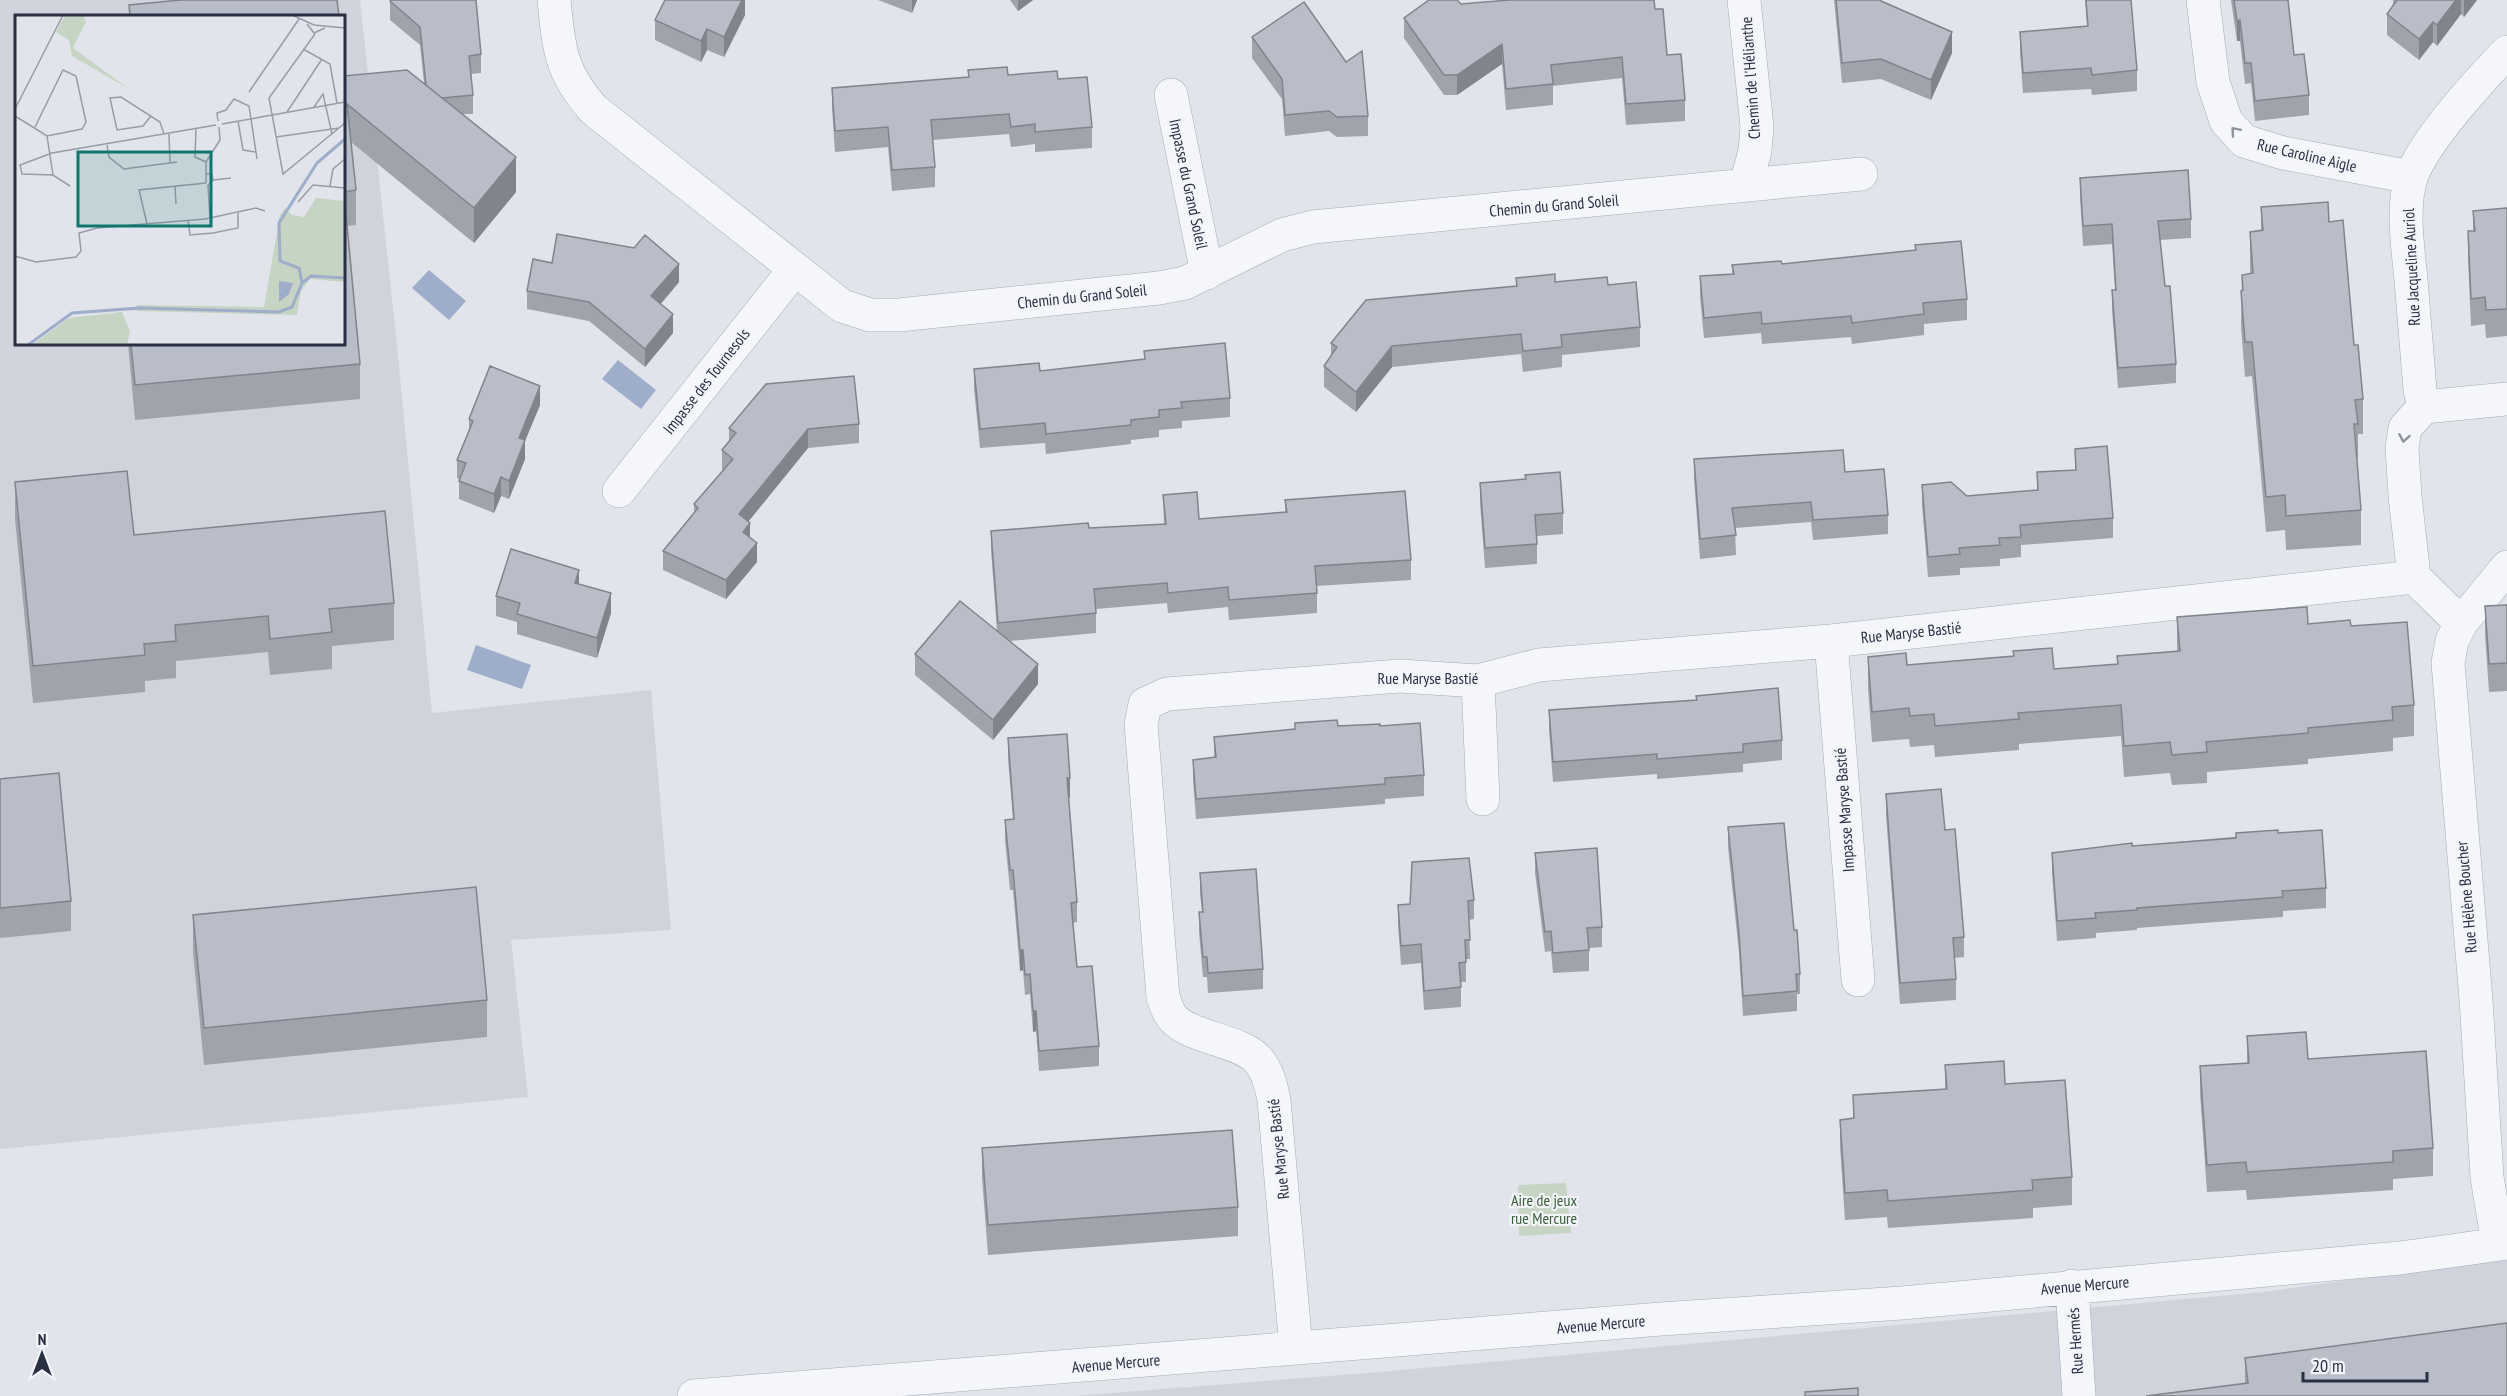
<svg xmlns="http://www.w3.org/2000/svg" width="2507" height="1396" font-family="'PT Sans Narrow',sans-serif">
  <rect width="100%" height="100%" fill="#e2e4eb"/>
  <path fill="#d0d3dc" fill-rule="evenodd" d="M0,0h360l37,345 35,368 219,-23 20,240 -160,10 17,157 -528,52zM16,16h328v328h-328z
    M2507,1258v138h-1434l294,-23 896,-81z"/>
  <path fill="#c5d4c3" d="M1566,1183l5,50 -52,3 -1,-51z"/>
  <path fill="#9eadca" d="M429,270l37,31 -17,19 -37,-32z
    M618,360l38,30 -15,19 -39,-30z
    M476,645l55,20 -9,24 -55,-19z"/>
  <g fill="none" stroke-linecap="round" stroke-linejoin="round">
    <g stroke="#a7aab5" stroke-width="34">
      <path id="minor" d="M554,0c5,49 6,71 39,109l249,197 28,9h29l260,-27 26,-5 97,-48 31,-8 548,-53
        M1744,0l13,127 -2,24 -9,33
        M2203,0l10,82 13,39 18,20 39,12 128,24
        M1171,95l36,178
        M2424,407l-4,-17c-3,-37 -6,-74 -9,-110 -3,-33 -10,-73 1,-105 14,-36 67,-94 95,-123
        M619,491l175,-221
        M2461,623l-47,-46 -9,-81 -3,-48 3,-20 19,-21 83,-8
        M1831,641l27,339
        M1478,681l5,118
        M2498,1244l-11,-67 -11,-177 -28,-337 4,-22 9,-18 46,-56
        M2072,1286l7,110
        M1296,1348l-22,-248c-3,-14 -6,-28 -15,-39 -17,-22 -76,-23 -89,-47 -3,-5 -5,-12 -7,-17l-22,-273 4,-20 22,-10 233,-18 78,5 61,-16 292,-24 583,-64
        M694,1396l967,-77 241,-16 498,-45 107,-15"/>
    </g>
    <use href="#minor" stroke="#f5f6f9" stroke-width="33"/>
  </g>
  <path fill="#9fa3ac" d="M745,0v15l-21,42 -17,-7 -6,12 -46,-22v-20z
    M878,0h39l-5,13z
    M1010,0h23l-15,11z
    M1834,0h46l1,1 71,52 -21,47 -50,-21 -39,4z
    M2085,0h46l6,70v21l-45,4 -1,-6 -68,4 -3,-41v-20l67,-6z
    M2231,0h57l6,55 15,40v20l-54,6 -4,-38 -6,1 -5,-43h-3z
    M2393,0h84l-13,17 -3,-3 -24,32 -4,-4 -14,18 -32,-25v-21l6,-9z
    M390,1l91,53v19l-10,1 2,21v19h-10l53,78 -42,51 -123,-101 5,48v35l-9,1 13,138v35l-225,21 -7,-76h216v-268l80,7 -4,-38 -30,-25z
    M1461,4l194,5 12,46 18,45v21l-59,4 -4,-47 -69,8v19l-47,5 -4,-46 -45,31h-13l-40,-57v-20z
    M1252,37l116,79v20l-31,1 -8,-6 -44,5 -3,-37 -30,-41z
    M968,70l40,5 50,4 34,48v21l-57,4v-8l-24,3 -2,-13 -77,6 3,27v20l-43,4 -4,-44 -53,5 -3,-44v-20l136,-11z
    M2080,178l111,41v19l-31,2 5,46 11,78v19l-58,5 -6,-78v-20h3l-3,-46 -29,2 -3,-49z
    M2261,207l68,15 25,123 9,54v35h-5v24h-1l4,52v35l-75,5 -1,-20 -19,2 -14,-156 -7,1 -4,-51 1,-51 8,-1v-42l11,-2z
    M2507,208v128l-21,2 -1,-14 -14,2 -3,-68v-27h5v-20z
    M552,263l127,19 -18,22 12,29 -28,34 -56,-46 -62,-12v-18z
    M1782,264l185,35v21l-43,4v11l-72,9 -1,-7 -89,7 -1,-11 -57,5 -4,-41v-21l32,-2v-9z
    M1516,278l39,4 53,3 32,42v20l-78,8v12l-39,5 -2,-18 -129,13 -36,45 -32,-25v-21l7,-10v-13l185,-57z
    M1144,351l86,47v19l-48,4v7l-23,2v7l-28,3v4l-85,10 -1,-11 -65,5 -6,-59v-20l66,2 104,-12z
    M540,405l-15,36v18l-16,40 -8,-3 -7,17 -35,-14v-20l-2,-1v-18l12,-28v-13z
    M859,424v19l-51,5 -60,74 2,15 7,25 -31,37 -63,-29v-19l31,-38v-9l30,-34 -2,-1v-19l7,-9v-13z
    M2075,449l38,69v20l-92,7v12l-21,2v7l-40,2v7l-32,2 -6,-72v-20l45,11 70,-6v-18l38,-2z
    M1694,459l151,13 43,43v19l-75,6 -2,-18 -76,6 1,27 -36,4 -6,-80z
    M1525,475l38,38v21l-26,2v28l-52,4 -5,-65v-20l45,-4z
    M15,482l119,53 260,68v37l-62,6v23l-62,6 -2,-23 -92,9v17l-31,3v11l-112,11 -18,-184z
    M1163,495l36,24 86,-7v-12l126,60v20l-94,6v27l-88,7 -1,-13 -60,6 -1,-10 -71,6v24l-86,8 28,43 -45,56 -78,-65v-21l82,-23 -6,-81v-19l98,-3 75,-4z
    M579,584l32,29 -14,45 -80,-24v-12l-21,-6v-20z
    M2507,605v86l-18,1 -4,-58v-28z
    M2177,617l174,9 63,79v31l-21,2v13l-85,8v5l-101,8v11l-35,2 -2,-12 -46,4 -3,-41 -102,8v6l-84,7 -1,-12 -24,2 -1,-8 -37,3 -4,-54v-31l39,8 147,4 63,-5v-8l60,-4z
    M1696,696l86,44v20l-39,4v8l-86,7v-5l-104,8 -4,-52v-20l147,-10z
    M1338,726h42l44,49v21l-39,3v5l-189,15 -3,-39v-20l21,-2v-21z
    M1008,738l62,60h-1l8,104v20l-4,1 4,44 22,79v20l-60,5 -3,-40 -3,1 -3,-38 -5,1 -2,-25 -3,1 -7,-81h-3l-5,-50v-20l8,-1 -5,-60z
    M0,779l71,122v30l-71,7z
    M1886,794l59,36 19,107v20l-10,1 2,21v21l-56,4 -14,-189z
    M1728,827l66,103 6,44v20h-3v17l-54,5 -4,-63 -11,-106z
    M2278,833l48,55v20l-43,3v6l-146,11v2l-41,3v5l-39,3 -5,-68v-20z
    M1535,853l67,74v20l-13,1v23l-36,2 -2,-22 -6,1 -10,-79z
    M1200,873l63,96v20l-55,4 -1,-16h-4l-2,-22 -2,-23v-20h3l-2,-18z
    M1474,900v19l-5,1 1,39h-4v23h-5v25l-37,3 -3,-47 -20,2 -3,-40v-20z
    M193,915l294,85v37l-283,28 -11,-113z
    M2247,1036l61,23 125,89v28l-40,3v11l-146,10 -1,-10 -39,2 -7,-98v-28l47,-3z
    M1945,1065l60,19 67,93v28l-39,3v10l-145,10 -1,-11 -42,3 -5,-73v-27l13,-1v-24l92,-6z
    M982,1148l256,59v29l-250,19 -6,-77z
    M2507,1323l-262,61v-26z"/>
  <path fill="#82848c" d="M742,0h3v15l-21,42v-20z
    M912,0h5l-5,13z
    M1018,0h15l-15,11z
    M2456,0h5v14l-24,32v-21z
    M2464,0h13l-13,17z
    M2240,20v21h-3v-20z
    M2433,22v20l-14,18v-21z
    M707,29v21l-6,12v-21z
    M1952,32v21l-21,47v-20z
    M1502,44v20l-45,31v-20z
    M516,157v35l-42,51v-35z
    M679,264v18l-28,33v-19z
    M673,314v19l-28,34v-18z
    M1392,346v21l-36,45v-20z
    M540,386v19l-15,36v18l-16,40v-18l10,-43z
    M808,429v19l-69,85v-19z
    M501,477v19l-7,17v-19z
    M750,523v19l-7,-10z
    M757,543v19l-31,37v-19z
    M579,570v19l-4,-6z
    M611,593v20l-14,45v-20z
    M1038,664v20l-45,56v-20z
    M1067,778h3v20l-3,1z
    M1020,950h3v20l-3,1z
    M1033,1011h3v20l-3,1z"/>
  <path fill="#b9bdc8" stroke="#82848c" stroke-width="1.5" d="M180,0h157l2,16h-209l-1,-11z
    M391,0h85l5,54 -12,2 4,39 -31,3 -16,-13 -6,-58 -30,-26z
    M665,0h77l-18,37 -17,-8 -6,12 -46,-21z
    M1429,0h28l4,4 48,-4h145l1,9h8l4,46 14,-1 4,46 -59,4 -4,-47 -71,8 2,19 -47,5 -4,-45 -45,31h-13l-40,-57z
    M1836,0h44l1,1 71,31 -21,48 -50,-21 -39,4z
    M2086,0h45l6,70 -45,5 -1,-7 -68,5 -3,-41 68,-6z
    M2234,0h54l6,55 10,-1 5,41 -54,6 -4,-38h-6l-5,-43 -3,1z
    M2397,0h59l-19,25 -4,-3 -14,17 -32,-25z
    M1304,2l42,60 16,-11 6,65 -31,1 -8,-6 -44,4 -3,-36 -30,-42z
    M344,65v11l63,-6 109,87 -42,51 -127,-104 9,86 -12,2 16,172 -225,21 -4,-41h213z
    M1007,67l1,8 49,-4 1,8 29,-2 5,50 -57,5v-8l-24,3 -2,-13 -78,6 4,47 -43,3 -4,-43 -53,4 -3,-43 137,-11 -1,-7z
    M2188,170l3,49 -33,2 7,65h5l6,78 -58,4 -6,-78h4l-4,-66 -29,2 -3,-48z
    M2328,202l1,20 14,-2 11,125h4l5,54 -8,1 3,24h-4l7,86 -75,6 -1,-21 -19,2 -14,-155h-7l-4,-51 2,-1 -1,-15 11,-2 -3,-41 13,-2 -2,-23z
    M2507,208v101l-21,1 -1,-13 -14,2 -3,-68h7l-2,-20z
    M557,234l77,14 11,-13 34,29 -28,32 22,18 -28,35 -56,-47 -62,-11 6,-32 19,4z
    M1961,241l6,58 -44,4 1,11 -72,9 -1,-7 -89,8 -1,-12 -57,6 -4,-42 34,-2 -2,-9 49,-4 1,3 134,-14 -1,-5z
    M1555,274v8l52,-5 1,8 28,-3 4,45 -79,8 1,12 -39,4 -2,-17 -129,12 -36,46 -32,-26 13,-19 -6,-4 35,-43 151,-14 -1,-8z
    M1225,343l5,55 -49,4 1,6 -23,2v7l-28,3v5l-85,9 -1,-11 -65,6 -6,-60 65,-6 1,8 105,-12 -1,-8z
    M490,366l50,20 -21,52 6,2 -16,41 -8,-4 -7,17 -35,-13 7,-18 -9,-3 16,-39 -4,-2z
    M854,376l5,48 -51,5 -69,85 11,9 -7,9 14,11 -31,37 -63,-29 35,-43 -4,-4 39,-45 -11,-9 14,-17 -7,-5 37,-44z
    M2107,446l6,72 -93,7 1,12 -22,1 1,7 -41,3 1,6 -32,3 -6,-72 29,-3 16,14 71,-6 -1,-18 39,-2 -1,-21z
    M1843,450l2,22 39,-3 4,46 -75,5 -2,-18 -79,6 4,27 -36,4 -6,-80z
    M127,471l7,64 251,-24 9,92 -65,6 3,23 -62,7 -2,-23 -93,9 1,16 -32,3 1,11 -112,11 -18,-184z
    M1560,472l3,41 -28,2 2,29 -52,4 -5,-65 46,-4 -1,-4z
    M1405,491l6,69 -96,6 2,27 -88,7 -1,-13 -60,6 -1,-10 -73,6 2,24 -98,10 -7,-92 97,-8 1,5 77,-4 -3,-29 34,-3 2,27 88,-7 -2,-12z
    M511,549l68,21 -4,13 36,10 -14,45 -80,-24 3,-11 -24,-7z
    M960,601l78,63 -45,56 -78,-66z
    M2507,605v58l-18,1 -4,-58z
    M2307,607l1,17 42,-4 1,6 56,-4 7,83 -22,2 1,13 -85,8v5l-102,9 1,10 -35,3 -2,-13 -46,4 -3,-41 -103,8 1,6 -84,7 -1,-12 -24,2 -1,-8 -37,4 -4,-55 38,-4 1,12 107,-9 -1,-5 39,-3 2,21 64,-5 -1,-8 63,-5 -3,-34z
    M1778,688l4,52 -39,4v8l-86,7v-5l-104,8 -4,-52 148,-10 -1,-4z
    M1337,720l1,6 42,-2v2l40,-3 4,52 -39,3v6l-189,15 -3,-39 23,-3 -2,-20 81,-8v-6z
    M1067,734l3,44h-3l10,124 -6,1 6,64 15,-1 7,80 -60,5 -3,-40h-3l-3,-37 -5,1 -2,-25h-3l-7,-80h-3l-5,-50 9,-1 -6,-81z
    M59,773l12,128 -71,7v-129z
    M1941,789l4,41 10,-1 9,108 -11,1 3,41 -56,4 -14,-189z
    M1784,823l10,107h3l3,44h-4l1,17 -54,5 -4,-63 -11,-106z
    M2278,830v3l44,-3 4,58 -44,3 1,6 -146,11v2l-42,3 1,5 -39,3 -5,-68 80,-10v3l104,-8v-5z
    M1597,848l5,79 -15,1 2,22 -36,3 -2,-22 -6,1 -10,-79z
    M1469,858l5,42 -6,1 2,39h-5l1,22 -7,1 2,24 -37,4 -3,-47 -20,2 -3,-41 12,-1 2,-42z
    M1256,869l7,100 -55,4 -1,-16h-4l-2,-22 -2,-23h4l-3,-39z
    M476,887l11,113 -283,28 -11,-113z
    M2306,1032l2,27 118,-8 7,97 -40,3v11l-146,10 -1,-10 -39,3 -7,-99 49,-3 -2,-27z
    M2004,1061l1,23 60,-4 7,97 -40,3 1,10 -145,11 -1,-11 -42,3 -5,-73 14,-2 -1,-23 94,-6 -2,-24z
    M1232,1130l6,77 -250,18 -6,-77z
    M2507,1323v73h-361l102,-13 -3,-25z
    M1858,1388v8h-53v-4z"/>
  <defs><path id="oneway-chevron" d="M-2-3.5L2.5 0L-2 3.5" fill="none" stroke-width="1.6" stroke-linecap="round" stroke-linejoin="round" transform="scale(1.5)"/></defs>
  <g stroke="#90939e">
    <use href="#oneway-chevron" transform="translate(2235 131) rotate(-131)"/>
    <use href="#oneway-chevron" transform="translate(2404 438) rotate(100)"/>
  </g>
  <g text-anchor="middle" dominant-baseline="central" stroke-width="4.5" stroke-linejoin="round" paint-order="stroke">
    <g font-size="16" fill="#2a3043" stroke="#f2f4f8">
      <text transform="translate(1750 78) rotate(-94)">Chemin de l'Hélianthe</text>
      <text transform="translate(2307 155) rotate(13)">Rue Caroline Aigle</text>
      <text transform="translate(1189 184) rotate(78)">Impasse du Grand Soleil</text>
      <text transform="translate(1554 205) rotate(-5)">Chemin du Grand Soleil</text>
      <text transform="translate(2411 267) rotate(-93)">Rue Jacqueline Auriol</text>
      <text transform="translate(1082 296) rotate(-6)">Chemin du Grand Soleil</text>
      <text transform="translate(706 381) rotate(-52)">Impasse des Tournesols</text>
      <text transform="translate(1911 632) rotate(-6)">Rue Maryse Bastié</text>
      <text x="1428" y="678">Rue Maryse Bastié</text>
      <text transform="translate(1844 810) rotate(-94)">Impasse Maryse Bastié</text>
      <text transform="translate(2466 897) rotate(-95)">Rue Hélène Boucher</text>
      <text transform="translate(1278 1149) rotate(-96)">Rue Maryse Bastié</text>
      <text transform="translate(2085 1285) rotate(-5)">Avenue Mercure</text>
      <text transform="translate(1601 1324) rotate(-5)">Avenue Mercure</text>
      <text transform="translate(2075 1341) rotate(-94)">Rue Hermés</text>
      <text transform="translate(1116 1363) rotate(-5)">Avenue Mercure</text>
    </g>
    <g font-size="16" fill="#395e38" stroke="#f2f4f8">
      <text x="1544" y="1200">Aire de jeux<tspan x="1544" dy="18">rue Mercure</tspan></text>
    </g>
  </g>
  <g transform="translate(15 15)">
    <rect width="330" height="330" fill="#e2e4eb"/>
    <path d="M50,0h18l3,7 -13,26 56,41 -57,-33 -3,-16 -13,-8zM301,183l29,3v81l-35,-3 -9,12 -4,24 -162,-4 2,-6 127,2 16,-92 5,-7 7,7 12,2zM107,297l8,19 -3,14h-95l37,-27z" fill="#c5d4c3"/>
    <path d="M264,266l14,2 -4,11 -10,8z" fill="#9eadca"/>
    <path fill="none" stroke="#9eadca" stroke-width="3" d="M287,268l-3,-15 -19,-7 -1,-38 38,-60 28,-24M13,330l44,-32 68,-5 139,4 13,-5 10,-24 9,-7 34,2"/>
    <path fill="none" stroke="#989ca8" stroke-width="1.5" d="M277,0l22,10 31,3M292,9l7,9 11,-5M300,19l-46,64 14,76 62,-51M288,34l27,15 7,39M234,77l50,-73M299,92l9,-13 9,40M0,94l48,-94M272,97l35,-53M0,101l32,20 35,-7 4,-7 -10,-46 -13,-6 -28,57M136,101l-8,10 -26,4 -7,-32 11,-1 39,25 4,12M203,106l-1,-8 9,-3 8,-11 15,7 8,53M223,106l5,29 12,2M207,109l123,-22M181,113l-1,29 11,5M154,119l1,28M32,121l6,39M261,122l63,-9M92,130l2,12 15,12 53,-7M191,159v-12l14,-22 -1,-13M191,168v-9h6l1,6M55,171l-17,-11 -31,-1 -2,-9 32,-12 164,-28M160,171l1,18M315,171l3,-17 12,-10M283,187l15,-17 32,3M195,203l-2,-33 6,-5 17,-2M173,205l2,15 23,-2 25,-5v-15M132,209l-8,-34 67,-7M0,241l21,6 40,-5 5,-6 -2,-18 18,-5 108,-9 51,-11 9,3"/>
    <path fill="#0f766e" fill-opacity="0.15" stroke="#0f766e" stroke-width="3" d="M63,137h133v74h-133z"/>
    <rect width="330" height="330" fill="none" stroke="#2a3043" stroke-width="3"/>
  </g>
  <g transform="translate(42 1354)" stroke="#f2f4f8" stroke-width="4.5" paint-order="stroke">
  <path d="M0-4.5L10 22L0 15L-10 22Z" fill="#2a3043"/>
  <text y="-9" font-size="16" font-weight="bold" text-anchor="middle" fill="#2a3043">N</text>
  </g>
  <path d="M2303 1372v9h124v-9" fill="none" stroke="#2a3043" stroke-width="3"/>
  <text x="2312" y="1372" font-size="18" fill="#2a3043" stroke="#f2f4f8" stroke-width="4.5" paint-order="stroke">20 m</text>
</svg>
